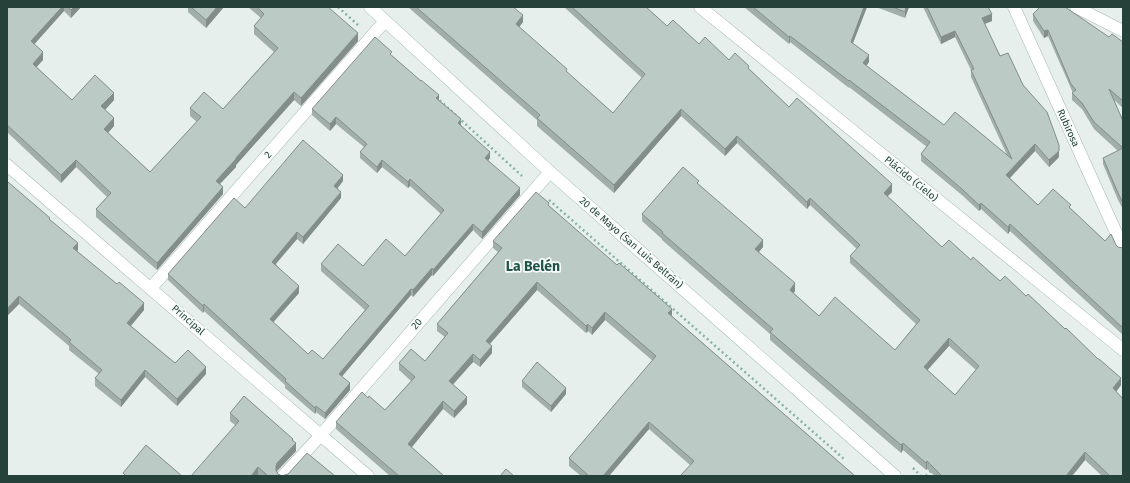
<svg xmlns="http://www.w3.org/2000/svg" width="1130" height="483" font-family="'Fira Sans',sans-serif">
  <rect width="100%" height="100%" fill="#e6efeb"/>
  <g fill="none" stroke-linecap="round" stroke-linejoin="round">
    <g stroke="#a8b8b2" stroke-width="13">
      <path id="street" d="M700,7l423,343
        M1014,7l109,241
        M1076,7l47,24
        M7,165l361,311
        M151,288l234,-267
        M283,476l38,-41 229,-263"/>
    </g>
    <g stroke="#a4bbb3" stroke-width="13">
      <path id="secondary" d="M370,7l180,165 345,304"/>
    </g>
    <path stroke="#86b3a5" stroke-width="2.5" stroke-dasharray="2 3" stroke-linecap="butt" d="M338,7l20,18
      M436,97l86,79
      M549,200l295,259
      M913,468l8,8
      M926,476l6,-6"/>
    <use href="#street" stroke="#fff" stroke-width="12"/>
    <use href="#secondary" stroke="#fff" stroke-width="12"/>
  </g>
  <path fill="#a1aea9" fill-rule="evenodd" d="M7,7h74l-10,11 -7,-7 -30,33 9,16 -7,7 36,33h42l-9,10 9,16 -6,7 42,39 47,-50 -7,-6v-8l33,1 51,-57 -20,-18v-8l7,-8 -13,-11h80l30,34 -57,65 -7,-6 -58,65v2l-16,17 3,10 -66,76 -61,-53v-8l11,-12 -31,-30 -15,16 -54,-51z
    M188,7h36l-18,21 -18,-16z
    M408,7h105l10,15 -4,5 48,46 46,40 29,-35 -78,-71h82l21,19 32,18 50,25 40,38 103,85 -5,4 55,51 29,13 29,21 121,104 -5,7 7,84h-21l-17,-16 -13,16h-137l-8,-7 -1,1 -23,-20 -2,3 -131,-113v-6l-108,-94v-1l-20,-18v-7l57,-29 64,62 -4,5 36,39 -2,2 26,23 76,34 21,-26 -66,-61v-7l7,-7 -47,-44 -3,4 -70,-66 -12,13 -44,-40 -67,77 -77,-67v-6zM949,346l27,24 -21,25 -28,-25z
    M744,7h123l-14,36 16,19 -3,4 78,59 63,30 -36,-78v-7l-16,-33 -14,7 -18,-37h65l4,14 -8,3 16,32 23,29 36,72 -10,10 -14,-16 -25,27 28,27 33,4 34,32 11,4 2,2 5,1v87l-113,-104 -2,3 -27,-25 -2,2 -16,-15 -42,-35v-7l6,-7 -78,-60v1l-59,-46 -1,2z
    M876,7h33l-4,11z
    M1033,14l90,28v66l-9,-8 9,21v88l-5,-9 -15,-36v-6l15,-7 -24,-22 -12,-20 -10,-9v-7h1l-25,-57 -4,2 -11,-17z
    M392,56l47,44 51,58 -2,2 32,35 -38,44 -9,-9 -40,46 -1,-1 -19,22 -2,-2 -69,81 8,14 -25,29 -9,-7 -1,2 -30,-26v-3l-81,-74 -1,2 -35,-33v-6l77,-66 98,-27 -5,7 3,10 -38,46 -6,-5 -21,25 23,29 -26,29 35,32 15,5 42,-49 -44,-39v-7l42,2 42,-10 36,-42 -31,-28 -2,2 -26,-21 -5,6 -17,-15v-6l4,-5 -28,-23 -6,7 -18,-16v-6z
    M7,182l43,38 28,30 -1,1 67,59 -13,16 44,37 31,11 -29,32 -32,-29 -24,30 -26,-21v-8l4,-4 -30,-24v-4l-50,-42 -12,12z
    M549,206l123,110 183,160 -165,-11 -41,-36 -40,47h-28l-12,-10v-8l84,-97 -48,-41 -13,15 -4,-4 -2,2 -49,-43 -47,54 2,9 -12,14 -7,-5 -21,23 15,19 -13,14 -11,-9 -32,38 33,29h-54l-54,-47v-7l32,-24 17,12 26,-29 -12,-11v-7l26,-2 20,-24 -8,-6v-7l61,-72 -5,-4v-7z
    M1123,220v10l-1,-2v-7z
    M522,381l44,13 -15,18 -29,-25z
    M230,413l63,28 3,10 -19,20v1l1,2 4,2h53h-76l-1,-1 -23,-50 -5,-4z"/>
  <path fill="#838d89" d="M62,7h2v4l-33,37v-7z
    M74,7h7l-10,11v-8z
    M217,7h7l-18,21v-8z
    M864,7h3l-16,41v-6z
    M906,7h3l-4,11v-6z
    M992,14v7l-10,4v-7z
    M523,15v7l-7,9v-7z
    M1048,30v6l-4,2v-7z
    M955,31v6l-14,7v-7z
    M358,33v8l-57,65v-8z
    M790,36v6l-1,2v-7z
    M43,52v8l-10,11v-7z
    M869,55v7l-6,8v-7z
    M294,92v8l-58,65v2l-20,21v-7z
    M114,93v7l-13,14v-8z
    M439,95v6l-3,-3z
    M681,109v7l-67,77v-8z
    M336,117v7l-6,7v-7z
    M114,118v8l-10,11v-8z
    M461,119v7l-3,-3z
    M737,136v7l-12,13v-7z
    M1035,144v7l-29,31v-7z
    M1059,151v6l-10,10v-7z
    M490,152v6l-5,6v-6z
    M76,160v7l-15,16v-8z
    M382,160v7l-5,6v-6z
    M343,175v6l-9,11v-6z
    M410,179v7l-2,2v-6z
    M892,184v8l-8,8v-7z
    M223,187v7l-66,76v-7z
    M520,188v7l-38,44v-7z
    M341,192v6l-38,46v-7z
    M810,198v7l-3,4v-7z
    M981,203v6l-2,2v-6z
    M473,224v6l-40,46v-6z
    M1010,224v7l-2,3v-7z
    M297,232v7l-25,29v-6z
    M763,240v7l-8,9v-7z
    M78,243v7l-5,5v-7z
    M432,268v7l-19,22v-7z
    M537,282v8l-51,58v-7z
    M795,283v8l-5,7v-8z
    M299,286v7l-29,33v-7z
    M411,289v6l-72,85v-6z
    M19,296v8l-12,12v-7z
    M144,303v7l-17,20v-7z
    M204,304v7l-1,2v-7z
    M672,309v7l-4,-3z
    M605,312v8l-13,15v-7z
    M588,324v7l-2,2v-7z
    M949,338v8l-25,28v-7z
    M492,346v7l-12,14v-7z
    M473,354v8l-24,27v-8z
    M206,367v7l-29,32v-7z
    M145,370v7l-24,30v-7z
    M1121,378v7l-8,11v-8z
    M350,383v7l-25,29v-6z
    M566,388v6l-15,18v-6z
    M467,397v7l-13,14v-7z
    M443,401v8l-35,43v-8z
    M316,406v6l-1,2v-6z
    M649,422v7l-40,47h-6z
    M293,439v7l3,-3v8l-19,20 -1,3v-8z
    M903,443v7l-2,3v-8z
    M1085,452v8l-13,16h-6z
    M927,461v8l-1,1v-7z
    M258,467v8l-1,1h-6z"/>
  <path fill="#bbcac4" stroke="#838d89" fill-rule="evenodd" d="M7,7h55l-31,34 12,11 -10,12 39,36 23,-25 19,18 -13,13 13,12 -10,11 46,43 51,-55 -11,-9 14,-16 19,17 55,-61 -24,-22 10,-12 -7,-7h71l30,26 -57,65 -7,-6 -39,44 -19,22v1l-20,22 7,6 -66,76 -61,-54 15,-16 -35,-33 -15,15 -54,-50z
    M68,7h6l-3,3z
    M191,7h26l-11,13z
    M416,7h97l10,8 -7,9 51,45 -1,2 47,42 32,-39 -73,-67h74l21,19 6,-6 26,24 6,-7 24,23 6,-7 14,13 -1,2 41,39 8,-9 95,86 -8,9 58,54 7,-7 22,20 2,-3 27,24 5,-5 21,20 2,-2 37,35 1,-1 32,31h1l22,19 -8,10 10,11v77h-13l-25,-24 -19,24h-124l-15,-15 -1,2 -23,-20 -2,2 -131,-113 3,-3 -111,-96 1,-1 -21,-18 41,-47 16,14 -2,2 66,57 -8,9 40,34 -5,7 29,26 16,-19 60,53 25,-30 -70,-64 10,-11 -50,-47 -3,4 -70,-66 -12,13 -44,-40 -67,76 -77,-67 3,-3zM949,338l30,28 -24,29 -31,-28z
    M753,7h111l-13,35 18,13 -6,8 81,62 11,-13 57,47 -41,-89 3,-1 -19,-38 -14,6 -14,-30h61l4,7 -10,4 18,38 8,-3 15,32 24,27 12,33v6l-10,9 -14,-16 -29,31 32,30 15,-16 18,16 -2,2 36,34 6,-7 5,11 2,2 5,1v80l-113,-104 -2,3 -27,-24 -2,2 -16,-15 -42,-36 9,-12 -81,-62v1l-59,-45 -1,1z
    M893,7h13l-1,5z
    M1040,7h25l44,30 3,-3 11,8v59l-14,-12 14,32v27l-29,-26 -12,-19 -10,-10 4,-3 -5,-6 -23,-54 -4,1 -11,-17z
    M375,37l17,15 -2,2 31,27v-1l18,15 -3,3 25,21 -3,4 32,29 -5,6 35,30 -38,44 -9,-8 -40,46 -1,-2 -19,22 -2,-1 -72,85 11,9 -25,30 -9,-7 -1,2 -30,-27 1,-2 -82,-75 -1,2 -35,-32 66,-76 11,10 58,-68 40,35 -9,11 7,6 -38,45 -6,-5 -25,30 27,24 -29,33 38,35 4,-4 11,9 46,-53 -48,-42 17,-20 25,22 23,-27 19,17 39,-46 -34,-31 -2,3 -26,-22 -5,7 -17,-15 7,-8 -31,-27 -6,7 -18,-15z
    M1123,148v55l-5,-10 -15,-35z
    M7,182h1l42,36 -1,1 29,24 -5,5 44,36 2,-2 25,21 -17,20 48,40 13,-13 18,17 -29,32 -32,-29 -24,30 -26,-22 7,-8 -33,-28 2,-2 -52,-44 -12,13z
    M536,192l13,11 -1,2 69,60 2,-2 53,46 -4,4 187,163h-175l14,-15 -45,-39 -46,54h-14l-20,-18 87,-102 -51,-44 -13,16 -4,-4 -2,2 -49,-44 -51,59 6,5 -12,14 -7,-6 -24,27 18,16 -13,14 -11,-10 -35,43 36,32h-45l-63,-54 26,-30 6,6 1,-2 16,14 30,-33 -16,-14 12,-14 14,12 23,-28 -11,-9 65,-76 -9,-7z
    M537,362l29,26 -15,18 -29,-25z
    M244,396l49,43 -1,1 4,3 -19,20 -1,3v4l2,4 4,2 6,-2 19,-21 28,23h-67l-10,-9 -7,9h-60l48,-55 -9,-8z
    M146,445l36,31h-58l1,-1 -2,-2z
    M506,469l8,7h-14z"/>
  <g text-anchor="middle" dominant-baseline="central" stroke-width="3.5" stroke-linejoin="round" paint-order="stroke">
    <g font-size="10" fill="#24423a" stroke="#f7fbf9">
      <text transform="translate(1068 128) rotate(66)">Rubirosa</text>
      <text transform="translate(268 155) rotate(-49)">2</text>
      <text transform="translate(911 179) rotate(39)">Plácido (Cielo)</text>
      <text transform="translate(631 243) rotate(41)">20 de Mayo (San Luis Beltrán)</text>
      <text transform="translate(188 320) rotate(41)">Principal</text>
      <text transform="translate(417 324) rotate(-49)">20</text>
    </g>
    <g font-size="14" font-weight="bold" fill="#1f5548" stroke="#f7fbf9">
      <text x="533" y="266">La Belén</text>
    </g>
  </g>
  <rect width="1130" height="483" fill="none" stroke="#24423a" stroke-width="16"/>
</svg>
